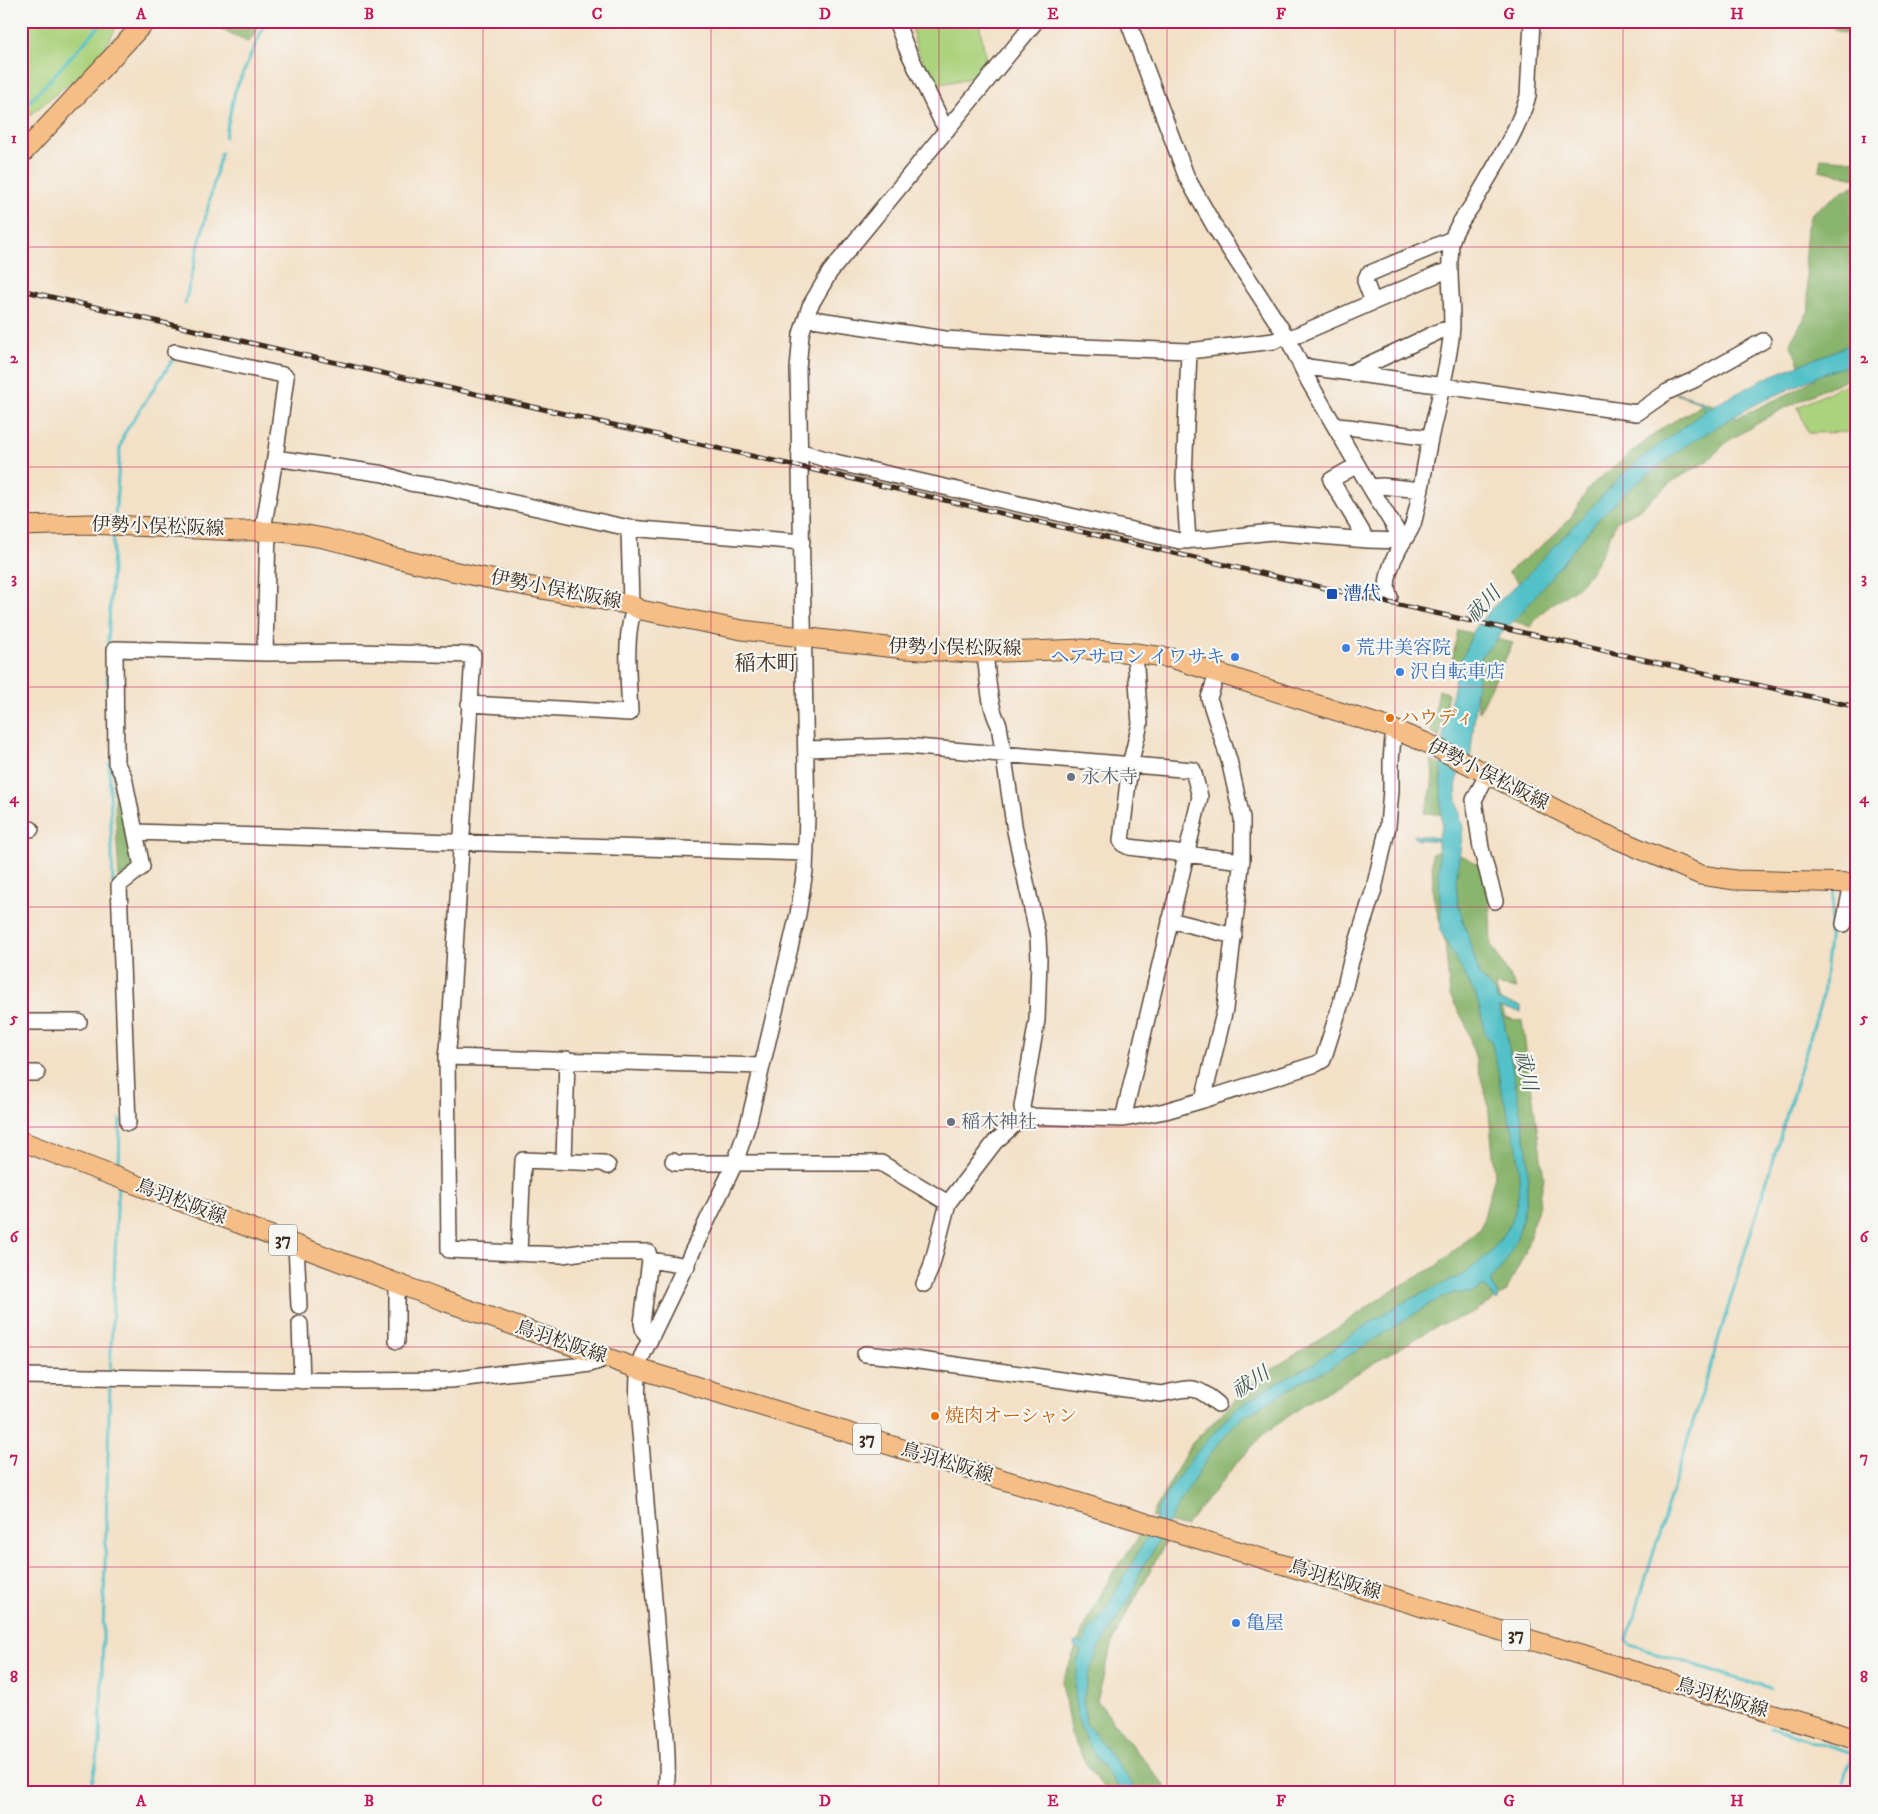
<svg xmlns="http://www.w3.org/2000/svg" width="1878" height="1814" font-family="'IM FELL DW Pica','Noto Serif JP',serif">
  <rect width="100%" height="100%" fill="#f6f6f2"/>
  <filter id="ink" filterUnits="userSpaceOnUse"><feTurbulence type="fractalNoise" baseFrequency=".02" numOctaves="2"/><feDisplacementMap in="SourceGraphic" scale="10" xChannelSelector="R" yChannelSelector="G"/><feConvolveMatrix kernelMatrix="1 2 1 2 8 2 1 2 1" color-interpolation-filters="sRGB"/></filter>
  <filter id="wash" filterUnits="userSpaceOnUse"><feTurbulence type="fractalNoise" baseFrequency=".0096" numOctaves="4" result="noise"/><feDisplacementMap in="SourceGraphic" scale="20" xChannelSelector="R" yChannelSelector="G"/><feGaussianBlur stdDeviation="1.12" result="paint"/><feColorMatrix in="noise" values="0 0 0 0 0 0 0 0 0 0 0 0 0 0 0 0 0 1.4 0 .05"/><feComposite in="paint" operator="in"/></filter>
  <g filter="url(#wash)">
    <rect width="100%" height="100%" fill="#f3e0c6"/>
    <path fill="#abd27d" stroke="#737e4e" d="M31,21h89l-23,40 -66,53 -10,11v-93z
      M906,21h73l8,46 -7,9 -44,9 -19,-35 -5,-21z
      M1857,379v53l-49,1 -10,-26z"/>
    <path fill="#88b46c" stroke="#626f45" d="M213,21h47l-6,14 -6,7c-12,-5 -27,-10 -35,-21z
      M1828,21h29v16l-23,-7z
      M1821,158l36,3v17l-38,-8z
      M1857,184v191l-33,14 -47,23 -49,29 -22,21 -33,19 -35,29 -22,12c-8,21 -23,53 -41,67 -16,12 -34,19 -44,38l-20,-7 22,-23 -25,-25 43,-34 20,-21 19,-31 72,-58 45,-26 30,16 57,-27 20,-12 -15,-15 -9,-21 19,-33 -4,-57 2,-26 4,-13 27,-20z
      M1458,630l55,13 -34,69 -4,-26 -23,-25z
      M1439,690l9,3 -9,45 -8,-6z
      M1431,760l14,7v48l-21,-2c7,-17 11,-34 7,-53z
      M113,767l8,11 17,87 -19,15z
      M1436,852l27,4 15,8 11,26 2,55 26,44 -22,-4 10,32 17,4 22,157 -6,30 -13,45 -19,39 -32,20 -37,14 -130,77 -39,28 -27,27 -56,69 -34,-10 40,-73 67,-66 72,-45 61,-42 44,-24 46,-39 14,-53 -7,-72 -22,-78 -16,-30 -5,-53 -12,-47 -1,-41z
      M1144,1530l24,7 -54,101 -17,62 28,37 46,56h-63l-18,-22 -19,-36 -9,-52 21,-53 16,-32 14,-26z"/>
    <path fill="#53c1c8" stroke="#477673" d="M1857,342v20l-37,13 -70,32 -68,41 -56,44 -26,25 -73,89 -45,49 -7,41 1,7 -6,57 -11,9 -3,19 1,13 6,27 -7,53 2,22 22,73 16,17 1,7 24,6v6l-23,-5 6,14c5,30 11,60 16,90 3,16 7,33 8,49 2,37 -9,96 -38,121l9,17 -2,3 -13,-15 -11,7h-20l-20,9 -108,69 -17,7 -65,39 -10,9 -22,27 -30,47 -20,37 -20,33 -9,25 -33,53 -11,28 -5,23 3,25 12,14 41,55h-16c-32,-42 -57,-72 -45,-127l-2,-2 6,-14 -8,-4 2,-5 8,3 5,-14 4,-2 9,-12 49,-86 8,-22 10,-18 27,-37 37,-42 46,-30 33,-16 47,-35 39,-25 66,-31 25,-20 18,-24 7,-16 5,-23v-21l-2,-23 -17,-62 -2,-15 -7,-29 -6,-6 -1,-10 -8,-29 -35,-64 -3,-91 -22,-2 -2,-4 24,3 4,-11 -1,-20 1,-61 3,-24 9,-34 1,-14 19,-44 16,-20 40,-38 94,-99 24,-20 58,-43 -5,-7 -25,-9 1,-1 25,8 7,7 59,-31z"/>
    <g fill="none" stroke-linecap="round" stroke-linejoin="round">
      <path stroke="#53c1c8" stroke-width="3" d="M21,111l83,-90
        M225,137l10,-46 31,-70
        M185,303l36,-150
        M115,519l5,-71 4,-14 48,-73
        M108,709l-1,-48 7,-131
        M109,763l4,121
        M1850,875l7,-7
        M119,1171l1,-51
        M110,1373l8,-188
        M1770,1689l-139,-44 -4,-5 196,-645 11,-103
        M1771,1728l81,26 -11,39
        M90,1793l10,-49 10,-362"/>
    </g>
  </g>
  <g filter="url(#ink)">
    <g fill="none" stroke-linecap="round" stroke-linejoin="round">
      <g stroke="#574537" stroke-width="18">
        <path id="minor" d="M896,21l10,26 35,73 6,10
          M1128,21l59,157 29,51 72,110 20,41 62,107 33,54
          M1373,302l-8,-21 3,-7 84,-35
          M806,318l139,21 136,8 108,4 85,-10 11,-6
          M1288,339l152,-66 10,-2
          M175,352l108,23 3,2 -11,81
          M1301,366l336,47 30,-21 27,-12 69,-39
          M1350,373l90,-42 12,-3
          M1336,426l12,1 82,11
          M799,451l36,11 345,79 31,-2 60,-7 96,8 36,1
          M1357,465l-26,15 36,60
          M1370,487l12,-1 39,4
          M629,528l2,77
          M263,530l12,-72 109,16 26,9 35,5 184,40 173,14
          M1188,541l-4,-62 5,-128
          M1390,597c-8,-13 3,-38 10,-50 4,-8 10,-14 13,-23 8,-28 11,-57 17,-85 7,-34 17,-66 21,-101 3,-26 -2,-53 -1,-79 1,-6 0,-13 2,-19 4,-15 15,-26 23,-39 18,-32 43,-70 53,-105l4,-75
          M265,653l3,-123
          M985,653c3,23 3,51 14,72l16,106 23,106 1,23 -2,60 -15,87 2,9
          M1135,653l5,71 -10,41 -9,76 2,3 6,3 113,14
          M469,704l161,9c-1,-27 -7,-84 6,-107
          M806,749l99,-3 288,24 7,27 -77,322
          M1487,775l-13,25 7,48 14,53
          M21,829h10
          M135,832l671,21
          M1170,920l64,16
          M1844,924l8,-41
          M21,1022h58
          M447,1057l315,9
          M21,1073h16
          M1203,1100l22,-91 17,-151v-40l-13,-58 -20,-62 9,-27
          M128,1123l-9,-238 23,-18 -18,-90 -8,-14 -1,-114 150,4 92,-1 116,3 -23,375 -3,27 2,193 88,4 25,1 22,-3h64l2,8 -8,63 2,9 6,8
          M564,1161l3,-102
          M673,1161l2,2h206l67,40
          M296,1245l3,61
          M519,1253l4,-93 80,3 5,3
          M650,1260l37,6
          M924,1284l7,-16 17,-65 47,-61 29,-26 99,3 42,-8 38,-11 113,-36 7,-4 18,-57 10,-42 23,-72 14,-63 3,-36v-29l2,-23 3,-7
          M300,1324l2,57
          M397,1341v-57
          M865,1354l41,4 255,36c30,-6 32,-11 57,10
          M21,1376l336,5 94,-1 54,-7 71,-7 14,-2 18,-6
          M666,1793c4,-40 -3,-82 -6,-121 -6,-69 -11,-137 -17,-205 -2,-32 -10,-79 -2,-109l94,-195 14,-42 49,-207 7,-43 2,-54 -9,-448 3,-35 9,-28 20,-34 206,-251"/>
      </g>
      <g stroke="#574537" stroke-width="21">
        <path id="major" d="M21,155l125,-134
          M21,526l68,-2 150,7c37,-1 73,3 109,13 16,4 32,10 48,14 77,19 156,33 235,47l10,5 101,20 162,19 70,4 108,-4 53,4 36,5 216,69 40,16 171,88 103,44 34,5 122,3
          M21,1141l420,159 198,69 1218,370"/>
      </g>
      <use href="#minor" stroke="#fff" stroke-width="15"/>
      <use href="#major" stroke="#f5be86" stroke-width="19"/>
      <g stroke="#3b2a1e" stroke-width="5">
        <path id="rail" d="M21,290l299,69 481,108 589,136 467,104"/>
      </g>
      <use href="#rail" stroke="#f6f6f2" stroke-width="3" stroke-dasharray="9" stroke-linecap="butt"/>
    </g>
  </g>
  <path fill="none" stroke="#c2185b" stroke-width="1" stroke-opacity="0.55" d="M255,21v1772M483,21v1772M711,21v1772M939,21v1772M1167,21v1772M1395,21v1772M1623,21v1772M21,247h1836M21,467h1836M21,687h1836M21,907h1836M21,1127h1836M21,1347h1836M21,1567h1836"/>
  <rect fill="#1a4fb4" stroke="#f6f6f2" stroke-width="2" x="1326" y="588" width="12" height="12" rx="2.5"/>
  <g fill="#3f7fe0" stroke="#f6f6f2" stroke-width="2">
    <circle cx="1346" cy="648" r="5"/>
    <circle cx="1235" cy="657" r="5"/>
    <circle cx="1400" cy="672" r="5"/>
    <circle cx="1236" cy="1623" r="5"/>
  </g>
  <g fill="#e8710a" stroke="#f6f6f2" stroke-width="2">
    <circle cx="1390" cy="718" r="5"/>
    <circle cx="935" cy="1416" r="5"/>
  </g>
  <g fill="#6b7280" stroke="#f6f6f2" stroke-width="2">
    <circle cx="1071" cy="777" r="5"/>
    <circle cx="951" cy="1122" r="5"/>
  </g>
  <g text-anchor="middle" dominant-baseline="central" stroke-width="4.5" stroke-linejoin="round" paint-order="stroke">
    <g fill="#f6f6f2" stroke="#73675e" stroke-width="1">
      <rect x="269" y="1224.5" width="28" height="31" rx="4"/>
      <rect x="853" y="1423.5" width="28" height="31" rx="4"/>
      <rect x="1502" y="1619.5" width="28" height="31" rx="4"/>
    </g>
    <g font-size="18" font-weight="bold" fill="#3b2a1e">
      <text x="283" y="1240">37</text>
      <text x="867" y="1439">37</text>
      <text x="1516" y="1635">37</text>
    </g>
    <g font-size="19" fill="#3b2a1e" stroke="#f6f6f2">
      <text transform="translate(158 527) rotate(2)">伊勢小俣松阪線</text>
      <text transform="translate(556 590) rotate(11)">伊勢小俣松阪線</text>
      <text transform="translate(955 648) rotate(1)">伊勢小俣松阪線</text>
      <text transform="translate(1488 775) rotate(27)">伊勢小俣松阪線</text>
      <text transform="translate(181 1202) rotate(21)">鳥羽松阪線</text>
      <text transform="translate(561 1342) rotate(19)">鳥羽松阪線</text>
      <text transform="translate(947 1463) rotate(17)">鳥羽松阪線</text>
      <text transform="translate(1335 1580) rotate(17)">鳥羽松阪線</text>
      <text transform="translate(1722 1698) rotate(17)">鳥羽松阪線</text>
    </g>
    <g font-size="19" fill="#164399" stroke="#f6f6f2" text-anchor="start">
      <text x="1343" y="594">漕代</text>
    </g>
    <g font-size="19" fill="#366cbe" stroke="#f6f6f2" text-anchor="start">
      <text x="1356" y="648">荒井美容院</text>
      <text x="1225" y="657" text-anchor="end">ヘアサロン イワサキ</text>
      <text x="1410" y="672">沢自転車店</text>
      <text x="1246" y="1623">亀屋</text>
    </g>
    <g font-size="19" fill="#c56008" stroke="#f6f6f2" text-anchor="start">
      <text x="1400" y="718">ハウディ</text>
      <text x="945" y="1416">焼肉オーシャン</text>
    </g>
    <g font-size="19" fill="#5b616d" stroke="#f6f6f2" text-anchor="start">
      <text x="1081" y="777">永木寺</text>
      <text x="961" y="1122">稲木神社</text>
    </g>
    <g font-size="20" font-style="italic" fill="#425751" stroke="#f6f6f2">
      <text transform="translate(1484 605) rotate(-47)">祓川</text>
      <text transform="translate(1525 1071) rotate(77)">祓川</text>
      <text transform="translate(1251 1383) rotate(-33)">祓川</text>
    </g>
    <g font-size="21" fill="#3b2a1e" stroke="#f6f6f2">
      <text x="766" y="664">稲木町</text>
    </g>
  </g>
  <rect width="1878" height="1814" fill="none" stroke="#f6f6f2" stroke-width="55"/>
  <rect x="28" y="28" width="1822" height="1758" fill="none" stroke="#c2185b" stroke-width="2"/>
  <g font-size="16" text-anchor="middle" font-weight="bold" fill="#c2185b">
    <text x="141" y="19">A</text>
    <text x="369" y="19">B</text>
    <text x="597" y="19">C</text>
    <text x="825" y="19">D</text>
    <text x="1053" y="19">E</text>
    <text x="1281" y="19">F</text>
    <text x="1509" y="19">G</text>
    <text x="1737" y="19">H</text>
    <text x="14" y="143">1</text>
    <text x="1864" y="143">1</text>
    <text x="14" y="363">2</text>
    <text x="1864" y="363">2</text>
    <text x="14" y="583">3</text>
    <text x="1864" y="583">3</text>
    <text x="14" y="803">4</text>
    <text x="1864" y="803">4</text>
    <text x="14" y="1023">5</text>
    <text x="1864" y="1023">5</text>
    <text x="14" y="1242">6</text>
    <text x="1864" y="1242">6</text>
    <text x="14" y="1462">7</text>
    <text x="1864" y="1462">7</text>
    <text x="14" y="1682">8</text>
    <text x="1864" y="1682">8</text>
    <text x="141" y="1806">A</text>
    <text x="369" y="1806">B</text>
    <text x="597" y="1806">C</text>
    <text x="825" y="1806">D</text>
    <text x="1053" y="1806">E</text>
    <text x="1281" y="1806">F</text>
    <text x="1509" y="1806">G</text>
    <text x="1737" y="1806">H</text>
  </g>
</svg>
